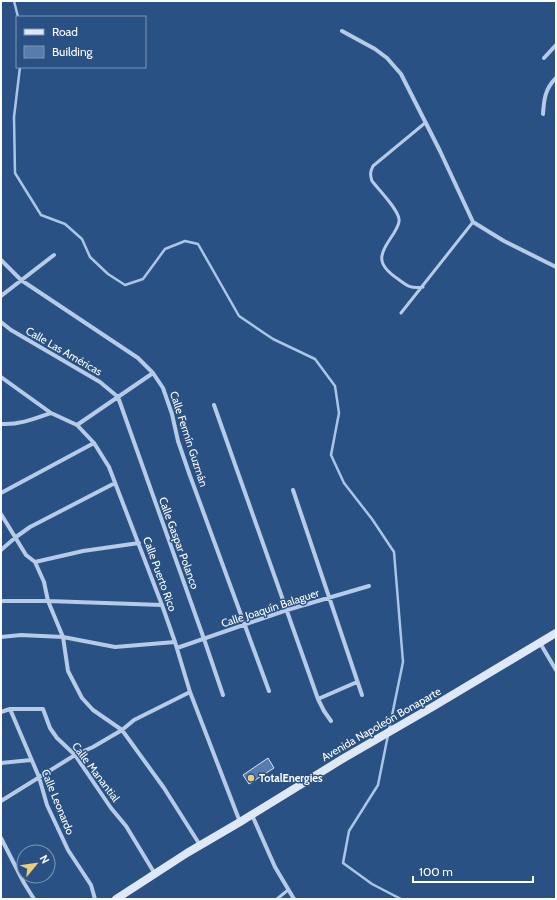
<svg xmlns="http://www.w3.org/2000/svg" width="557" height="900" font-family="Cabin,sans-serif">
  <rect width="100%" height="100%" fill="#2a5184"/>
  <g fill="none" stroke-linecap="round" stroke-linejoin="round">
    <path stroke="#aac6e7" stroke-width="2.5" d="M14,1l4,16
      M20,67l-6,50 1,56 26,42 24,9 17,15 8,18 18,17 17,11 18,-6 22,-30 20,-8 13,3 41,72 34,23 42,20 20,27 4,27 -8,42 13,28 28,36 22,33 9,110 -14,68
      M388,735l-10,50 -29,46 -6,32 29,21 29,15"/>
  </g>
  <path fill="#567dad" stroke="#d8e5f6" d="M268,758l6,10 -25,16 -6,-9z"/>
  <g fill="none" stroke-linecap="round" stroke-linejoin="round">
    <path stroke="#b5cbe7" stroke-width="3" d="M423,287c-12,2 -16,-1 -25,-8 -24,-16 -18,-25 -4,-46 2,-4 6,-9 5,-14 -1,-10 -20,-29 -27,-38 -2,-6 -2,-9 1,-15l52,-43
      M401,313l72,-91
      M277,899l11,-9"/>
    <path stroke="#b5cbe7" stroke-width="4" d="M342,31l33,18 12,9 14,16 39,77 33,71 31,19 52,26
      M544,58l12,-13
      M543,114c1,-15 2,-25 13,-36
      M1,260l20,20 117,78 15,15 10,15 9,26 6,27 11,32 80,218
      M1,296l53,-41
      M1,322l10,8 89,52 18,15 86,242 19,56
      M1,377l50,36 26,12 17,18 15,24 53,138 13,37 15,50 50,130
      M214,405l104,294 6,12 7,10
      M1,424c18,1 33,-5 50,-11
      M77,425l76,-52
      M293,490l69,205
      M1,493l93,-50
      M1,514l25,41 9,7 9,20 4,19 15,36 5,34 14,27 11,12 29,20 42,58 36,57
      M1,550l15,-13 14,-10 85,-44
      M35,562l48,-11 56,-8
      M1,601h47l114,4
      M1,637l20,-2 42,2 52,10 60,-5
      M540,643l16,27
      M177,648l110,-38 82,-24
      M318,699l39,-17
      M10,709l29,68 8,28 21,45 23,35 4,14
      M1,712l9,-3h33l7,19 7,10 18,17 36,53 15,18 29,48
      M1,763l30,-3
      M1,801l74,-46 18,-8 29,-17 12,-10 56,-28
      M252,815l23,52 19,32
      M1,838l23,45 10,16"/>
    <path stroke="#dee8f6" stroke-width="8" d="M116,899l71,-46 53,-31 104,-64 90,-52 122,-73"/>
  </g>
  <circle fill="#edcd7c" stroke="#2a5184" stroke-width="1.5" cx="251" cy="778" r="4"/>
  <g text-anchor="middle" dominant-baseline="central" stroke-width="3" stroke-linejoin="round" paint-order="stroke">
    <g font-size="11" fill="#fff" stroke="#2a5184">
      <text transform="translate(64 351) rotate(30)">Calle Las Américas</text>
      <text transform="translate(189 439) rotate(72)">Calle Fermín Guzmán</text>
      <text transform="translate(179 543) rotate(70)">Calle Gaspar Polanco</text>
      <text transform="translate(160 574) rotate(70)">Calle Puerto Rico</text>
      <text transform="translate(270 608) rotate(-18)">Calle Joaquín Balaguer</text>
      <text transform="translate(381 724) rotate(-30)">Avenida Napoleón Bonaparte</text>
      <text transform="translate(96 772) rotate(53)">Calle Manantial</text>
      <text transform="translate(58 802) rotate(68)">Calle Leonardo</text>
    </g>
    <g font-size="11" font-weight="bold" fill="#fff" stroke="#2a5184" text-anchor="start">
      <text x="259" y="778">TotalEnergies</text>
    </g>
  </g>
  <rect width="557" height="900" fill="none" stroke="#ffffff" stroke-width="4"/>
  <rect x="16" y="16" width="130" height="52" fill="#2a5184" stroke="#7f97b5"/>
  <rect x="24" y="29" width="20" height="6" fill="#dee8f6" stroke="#7f97b5"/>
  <text x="52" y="36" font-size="12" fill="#ffffff">Road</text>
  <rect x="24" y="46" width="20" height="12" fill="#567dad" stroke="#7f97b5"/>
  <text x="52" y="56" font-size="12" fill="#ffffff">Building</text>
  <g transform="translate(36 864) rotate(61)"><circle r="19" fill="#2a5184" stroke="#7f97b5"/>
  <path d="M0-3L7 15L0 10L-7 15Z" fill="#edcd7c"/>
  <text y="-6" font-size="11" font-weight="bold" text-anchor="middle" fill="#ffffff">N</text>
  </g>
  <path d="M413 876v6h120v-6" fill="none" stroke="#ffffff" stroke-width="2"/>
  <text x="419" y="876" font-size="12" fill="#ffffff" stroke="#2a5184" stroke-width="3" paint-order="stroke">100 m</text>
</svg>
